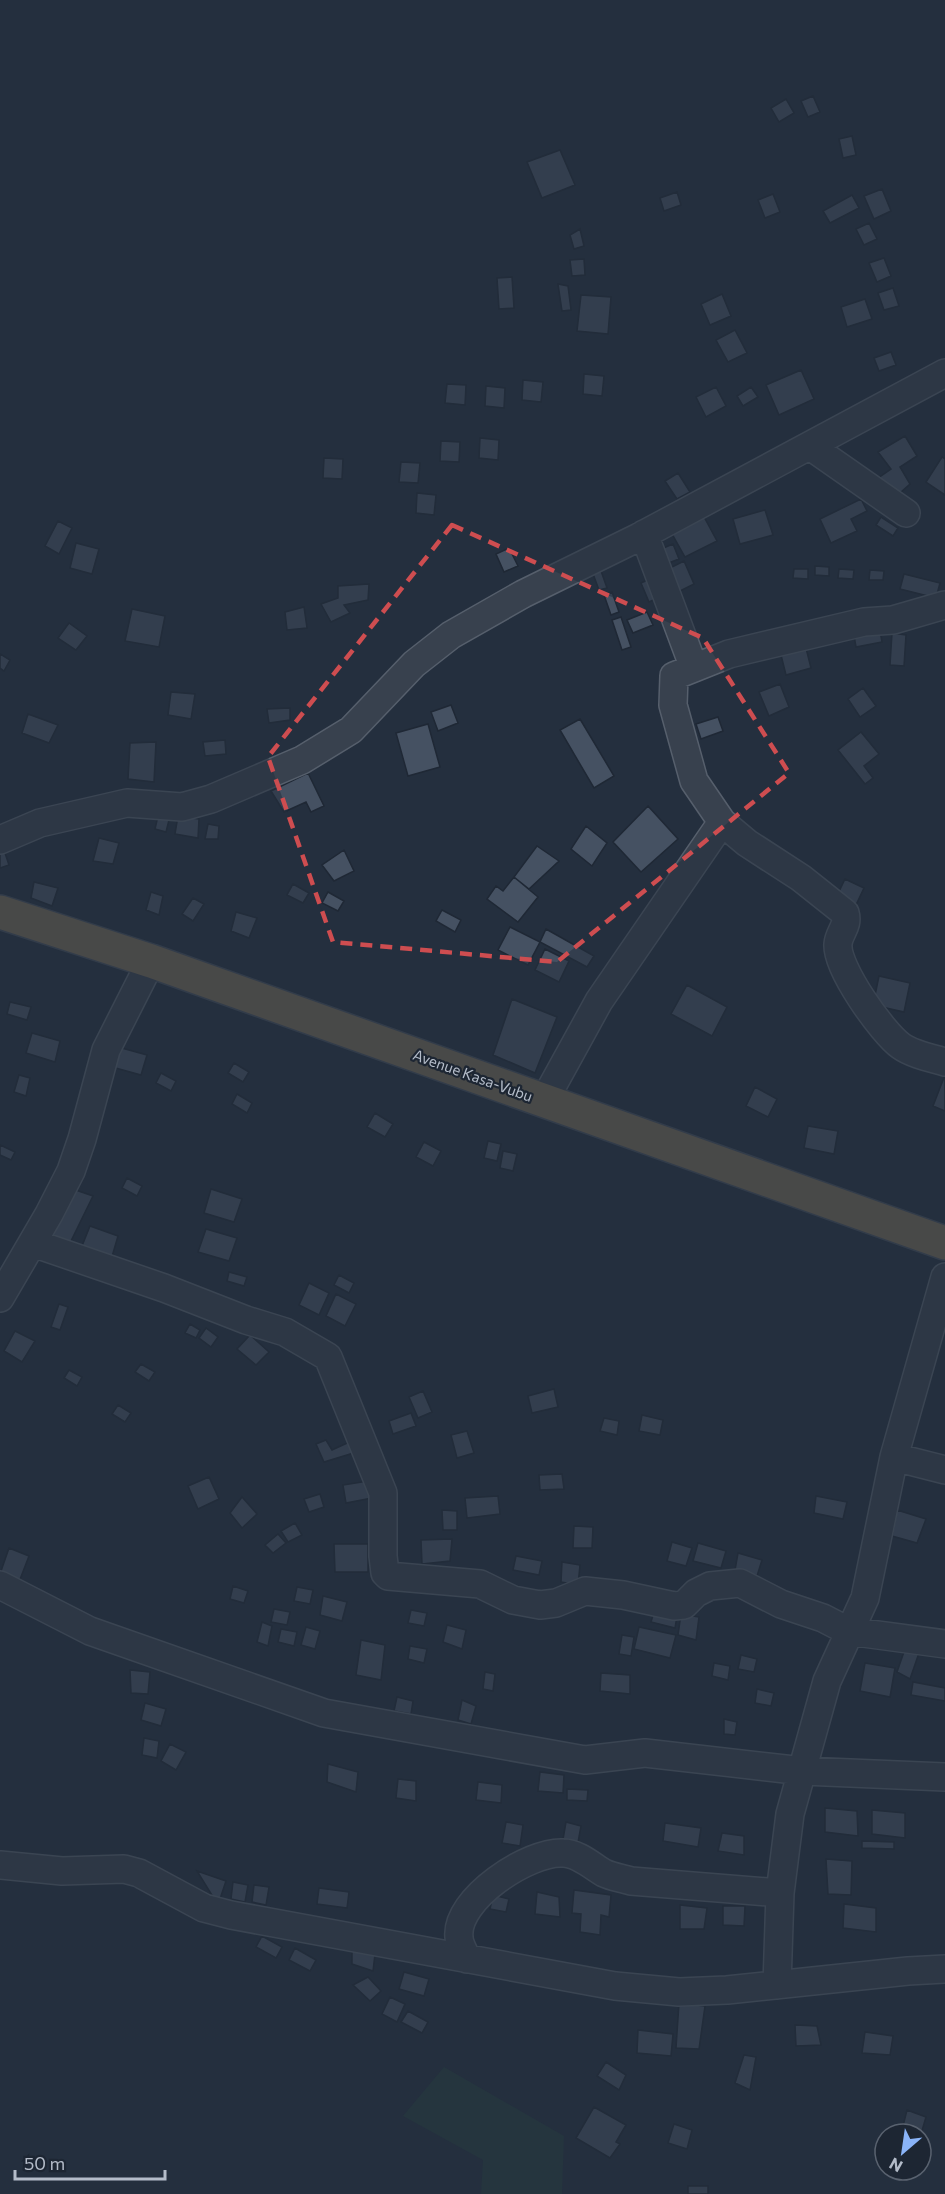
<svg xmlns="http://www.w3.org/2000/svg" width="945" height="2194" font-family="Commissioner,sans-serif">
  <rect width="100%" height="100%" fill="#242f3e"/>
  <path fill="#263c3f" d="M444,2067l120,69 -2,58h-81l2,-34 -80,-44z"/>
  <path fill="#455162" stroke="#1f2835" stroke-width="1.5" d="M813,96l7,16 -12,5 -7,-16z
    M786,99l8,14 -15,9 -8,-14z
    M852,136l4,19 -13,3 -4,-19z
    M560,150l15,35 -33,13 -15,-36z
    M882,189l9,22 -17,8 -10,-23z
    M677,192l4,13 -17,6 -4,-13z
    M773,194l7,18 -15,6 -7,-18z
    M852,195l7,13 -29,15 -7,-12z
    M869,223l8,16 -13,6 -8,-16z
    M580,229l4,17 -10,3 -4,-14z
    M884,258l7,18 -14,6 -8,-19z
    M584,259l1,16 -13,1 -2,-16z
    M512,277l2,31 -15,1 -2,-31z
    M558,284l10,2 3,24 -9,1z
    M893,288l6,18 -15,4 -6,-17z
    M722,294l9,22 -21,9 -9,-21z
    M581,295l30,2 -3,37 -31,-3z
    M865,299l7,20 -25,8 -6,-20z
    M735,330l12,23 -19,9 -12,-22z
    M891,352l5,13 -17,6 -5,-13z
    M801,370l13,29 -35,16 -13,-30z
    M584,374l20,2 -2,20 -19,-2z
    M523,380l20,2 -2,20 -19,-2z
    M447,384l19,1 -1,20 -20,-2z
    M486,386l19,2 -1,20 -19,-2z
    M716,387l10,19 -20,11 -10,-20z
    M751,387l7,10 -15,9 -6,-10z
    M905,436l12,20 -17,11 10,17 -18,16 -21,-17 20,-14 -13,-17z
    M480,438l19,2 -1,20 -19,-2z
    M441,441l19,1 -1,20 -19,-1z
    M942,457l3,2v36l-19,-13z
    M324,458l19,1 -1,20 -19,-1z
    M401,462l19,1 -2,20 -19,-1z
    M678,473l12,19 -13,7 -12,-18z
    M417,493l19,2 -2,20 -18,-2z
    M861,499l6,12 -16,8 6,12 -26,12 -11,-24z
    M765,510l8,25 -33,9 -7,-25z
    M703,515l14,26 -32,16 -14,-25z
    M881,517l17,11 -5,8 -17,-11z
    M58,521l14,7 -13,26 -14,-8z
    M76,543l23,6 -7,25 -22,-6z
    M673,544l6,15 -13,5 -5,-15z
    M509,548l9,18 -14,6 -8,-18z
    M684,561l10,23 -18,9 -10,-23z
    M815,566l14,1v9l-14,-1z
    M600,568l7,20 -8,2 -7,-19z
    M794,569h14v10l-15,-1z
    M839,569l15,1 -1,9 -15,-1z
    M870,570l14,1 -1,9h-14z
    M904,574l36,9 -4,15 -36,-9z
    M654,577l8,19 -13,6 -8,-19z
    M369,584l-1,16 -24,5 6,8 -19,9 -10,-18 17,-6v-12z
    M612,592l7,20 -8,3 -7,-20z
    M304,607l3,21 -20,2 -2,-18z
    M132,609l33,7 -6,31 -34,-6z
    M647,612l6,13 -20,8 -6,-13z
    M621,617l10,30 -9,3 -10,-30z
    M69,623l18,13 -11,14 -18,-12z
    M879,625l3,17 -26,5 -3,-17z
    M892,633l14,2 -2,31 -14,-1z
    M806,648l5,20 -25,7 -5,-20z
    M0,654l10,6 -6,11 -4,-3z
    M780,684l9,23 -20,9 -10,-24z
    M863,688l13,18 -16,11 -12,-18z
    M171,692l24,2 -4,25 -23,-4z
    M451,705l7,18 -20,8 -7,-19z
    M290,708v12l-21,3 -2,-14z
    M28,714l30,11 -9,18 -27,-10z
    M718,717l5,14 -22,8 -5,-15z
    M580,719l34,57 -20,12 -34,-58z
    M428,724l12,43 -32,9 -12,-43z
    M861,732l18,22 -15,12 9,12 -8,6 -27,-34z
    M225,740l1,14 -21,2 -2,-14z
    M156,742l-2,40 -26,-3 2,-36z
    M308,773l16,33 -13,6 -5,-10 -22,10 -13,-21z
    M648,806l30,33 -37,33 -28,-30z
    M158,816h12l-4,16 -11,-3z
    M178,816l21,3 -1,19 -23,-4z
    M208,824l11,2 -1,13h-13z
    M586,826l21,17 -15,23 -21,-17z
    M99,838l20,5 -6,21 -20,-3z
    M537,846l22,15 -30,28 -15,-12z
    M4,850l5,15 -9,3v-17z
    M344,850l10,21 -20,10 -12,-16z
    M514,877l24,20 -20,25 -31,-23 9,-13 7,5z
    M845,879l19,9 -10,21 -19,-9z
    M34,882l24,6 -6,18 -21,-8z
    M293,884l16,9 -6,10 -16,-8z
    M151,892l12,4 -4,19 -13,-5z
    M328,892l16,9 -6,10 -16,-8z
    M193,898l11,6 -11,17 -11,-7z
    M442,910l19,10 -6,12 -19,-11z
    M236,912l21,6 -8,20 -18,-7z
    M510,927l30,15 -12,23 -30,-15z
    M546,929l48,27 -7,11 -47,-25z
    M545,949l24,12 -10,21 -24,-12z
    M879,976l31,7 -6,29 -31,-7z
    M687,985l40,22 -15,29 -41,-22z
    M512,999l45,18 -22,56 -42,-18z
    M10,1002l21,5 -4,13 -20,-6z
    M32,1033l28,8 -5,21 -29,-9z
    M118,1047l29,8 -6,20 -29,-8z
    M234,1063l15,9 -6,10 -15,-9z
    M161,1073l15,8 -5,10 -15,-8z
    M19,1075l11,3 -4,18 -12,-4z
    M945,1075v36l-12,-5z
    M755,1087l22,12 -9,18 -22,-11z
    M237,1094l15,9 -5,10 -15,-9z
    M375,1113l18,11 -8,13 -18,-10z
    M808,1126l30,5 -4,23 -30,-6z
    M488,1141l13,3 -4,17 -13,-3z
    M424,1142l17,9 -8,15 -17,-9z
    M0,1145l15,7 -4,8 -11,-5z
    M503,1151l14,3 -4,17 -13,-3z
    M127,1178l15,8 -5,10 -15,-8z
    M67,1187l26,9 -25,51 -28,-7z
    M211,1189l31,10 -8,23 -30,-9z
    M90,1226l28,10 -7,24 -31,-9z
    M206,1229l31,9 -8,23 -31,-9z
    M229,1272l18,5 -3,9 -17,-5z
    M339,1275l15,8 -5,10 -15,-8z
    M309,1283l20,10 -10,22 -20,-10z
    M336,1294l20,10 -11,22 -19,-10z
    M59,1304l9,3 -8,23 -9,-3z
    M190,1324l10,6 -4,8 -11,-5z
    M206,1328l12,9 -7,10 -12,-9z
    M15,1331l20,10 -13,21 -18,-11z
    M250,1335l19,17 -13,13 -19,-16z
    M141,1364l14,8 -6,9 -14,-9z
    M69,1370l13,7 -5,9 -13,-8z
    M554,1389l4,18 -26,6 -4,-17z
    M423,1391l9,21 -14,6 -9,-21z
    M118,1405l13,8 -6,9 -13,-8z
    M411,1413l5,13 -23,8 -4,-13z
    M642,1415l21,5 -3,15 -21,-4z
    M604,1418l15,3 -2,14 -17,-4z
    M467,1431l7,22 -17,5 -6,-23z
    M356,1439l4,12 -36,11 -8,-18 10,-4 6,10z
    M562,1474l2,15 -24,1 -1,-15z
    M209,1477l10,22 -21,10 -10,-23z
    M368,1481l4,17 -26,5 -3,-18z
    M320,1494l4,13 -15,5 -5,-13z
    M498,1496l2,18 -33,4 -2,-20z
    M816,1496l31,6 -4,17 -29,-6z
    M242,1497l15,17 -15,14 -12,-15z
    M442,1510l15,1v19h-14z
    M897,1510l29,9 -9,24 -25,-7z
    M295,1523l7,12 -14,7 -7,-11z
    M574,1526l19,1 -1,21h-19z
    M278,1534l8,9 -13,10 -8,-8z
    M452,1539l-2,22 -28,3 -1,-24z
    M672,1542l20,6 -6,18 -19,-5z
    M698,1543l28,8 -5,17 -28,-7z
    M334,1544h34v28h-33z
    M9,1548l20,8 -10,26 -19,-8z
    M738,1553l24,7 -5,16 -22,-6z
    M516,1556l26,5 -3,14 -26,-5z
    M562,1562l18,3 -2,20 -17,-3z
    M233,1586l15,5 -4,12 -14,-4z
    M297,1587l16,3 -3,14 -16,-3z
    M323,1596l24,6 -5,19 -22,-6z
    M656,1605l22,5 -3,18 -24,-6z
    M274,1609l16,3 -3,13 -16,-3z
    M411,1610l16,3 -3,13 -16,-3z
    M681,1614l18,3 -3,23 -18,-5z
    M262,1622l10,4 -4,20 -11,-4z
    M447,1625l19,5 -4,19 -19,-7z
    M306,1627l14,4 -5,18 -14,-4z
    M639,1627l37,8 -6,23 -36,-9z
    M281,1629l16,3 -3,14 -16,-4z
    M622,1635l12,2 -3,19 -12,-2z
    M361,1640l24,5 -4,35 -25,-5z
    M410,1646l17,3 -3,14 -16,-4z
    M906,1646l14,4 -10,29 -13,-7z
    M741,1655l16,4 -3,13 -16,-3z
    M714,1663l16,3 -2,14 -16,-4z
    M865,1663l30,5 -5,29 -30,-6z
    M130,1670l20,2 -2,22 -17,-1z
    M485,1672l10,2 -2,17 -10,-2z
    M601,1673l29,2v19l-30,-3z
    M913,1682l32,6v13l-34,-6z
    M757,1689l17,4 -3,13 -16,-3z
    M397,1697l16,4 -2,13 -17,-3z
    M462,1700l14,6 -5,18 -13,-4z
    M145,1703l21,6 -5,17 -20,-6z
    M724,1719l13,3 -2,13 -11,-1z
    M144,1738l15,3 -2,17 -15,-3z
    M170,1744l16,8 -10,18 -15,-9z
    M328,1764l30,8 -2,20 -29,-10z
    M540,1772l24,3 -1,18 -25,-2z
    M398,1779l18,2v20l-20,-3z
    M478,1782l24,3 -1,18 -25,-3z
    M567,1789l21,1 -1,11 -20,-1z
    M825,1808l32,3 1,25 -33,-4z
    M872,1810l33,3v25l-33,-4z
    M506,1822l17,3 -3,21 -18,-3z
    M566,1822l15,4 -4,22 -15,-3z
    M665,1823l36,5 -3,19 -35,-6z
    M722,1833l22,3v19l-26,-4z
    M862,1841l32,1v7l-32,-1z
    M826,1859l26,2 -1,34 -23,-1z
    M197,1871l29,10 -8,24z
    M233,1882l15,3 -3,17 -14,-3z
    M254,1885l15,2 -3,18 -14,-3z
    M319,1888l30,4 -2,16 -30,-4z
    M574,1890l37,5 -2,22 -8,-2 -1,20 -20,-3 1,-18 -9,-1z
    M537,1892l22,5 1,20 -25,-3z
    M493,1895l16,4 -3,13 -16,-3z
    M844,1904l32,4v24l-33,-4z
    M680,1905l27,3 -3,21h-24z
    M723,1906h22l-1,20 -21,-1z
    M262,1936l20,11 -6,11 -20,-11z
    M295,1948l21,12 -6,11 -21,-11z
    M352,1951l23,3 -2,17 -21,-7z
    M404,1972l25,7 -5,17 -25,-7z
    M368,1977l13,14 -11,10 -17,-16z
    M390,1997l15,7 -8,18 -15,-8z
    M679,2003l26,3 -6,43 -23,-1z
    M408,2011l20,11 -6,11 -21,-11z
    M795,2025l22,1 4,19 -25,1z
    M638,2030l35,4 -2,22 -34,-3z
    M865,2032l28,4 -3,19 -28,-2z
    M744,2055l12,2 -6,33 -15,-7z
    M606,2062l20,13 -7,15 -22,-14z
    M594,2107l32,18 -10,17 4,2 -10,14 -34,-20z
    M907,2110l19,7 -5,17h-20z
    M674,2124l18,6 -5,19 -19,-6z
    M688,2186h20v8h-20z"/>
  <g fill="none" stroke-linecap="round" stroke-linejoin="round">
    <g stroke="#565f6c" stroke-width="30">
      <path id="minor" d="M810,446l96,67
        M644,534l50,134
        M945,605l-52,15 -29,2 -135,32 -55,22 -1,29 21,76 28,41 25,21 54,35 44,35c4,13 -6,19 -7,31 -2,24 44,88 63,102 11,8 30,12 44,16
        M0,840l40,-17 87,-20 55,4 29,-8 91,-39 49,-30 63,-66 37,-29 72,-41 116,-57 306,-164
        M544,1101l55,-100 123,-179
        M33,1243l131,45 82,32 39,12 43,25 55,136v63l2,17 3,3 92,8 33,16 27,5 16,-2 29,-12 38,4 51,11 10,-1 12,-12 14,-7 30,-3 41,21 42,14 25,13 97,13
        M0,1298l49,-84 22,-43 11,-32 24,-89 45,-89
        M894,1457l51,13
        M0,1585l90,46 234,82 261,47 60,-7 158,18 142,6
        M0,1865l62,6 62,-2 15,4 65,35 27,7 384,71 64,6 48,-2 181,-19 37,-2
        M467,1959c-3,-7 -8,-15 -8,-22 -4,-38 70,-86 104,-84 15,0 29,13 41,20 8,4 18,5 27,8l149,12
        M777,1985l3,-92 10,-79 37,-133 38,-83 29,-141 51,-180"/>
    </g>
    <g stroke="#434c59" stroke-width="36">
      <path id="highway" d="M0,912l151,49 794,282"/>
    </g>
    <use href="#minor" stroke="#38414e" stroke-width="27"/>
    <use href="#highway" stroke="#746855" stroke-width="33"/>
  </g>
  <path d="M0 0H945V2194H0ZM452,525l251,113 86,135 -232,189 -224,-20 -65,-185z" fill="#242f3e" fill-opacity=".55" fill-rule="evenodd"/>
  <path fill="none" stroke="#ce4d50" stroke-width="4.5" stroke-dasharray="12 8" stroke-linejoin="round" d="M452,525l251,113 86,135 -232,189 -224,-20 -65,-185z"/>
  <g text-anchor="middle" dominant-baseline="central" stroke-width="4.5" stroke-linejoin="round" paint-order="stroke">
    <g font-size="15" fill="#b4bcc9" stroke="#1d2633">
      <text transform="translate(473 1075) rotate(20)">Avenue Kasa-Vubu</text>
    </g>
  </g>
  <g transform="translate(903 2152) rotate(209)"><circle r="28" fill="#1d2633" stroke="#59626f" stroke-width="1.5"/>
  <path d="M0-4.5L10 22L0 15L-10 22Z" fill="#8ab4f8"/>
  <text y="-9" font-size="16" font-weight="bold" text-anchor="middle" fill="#b4bcc9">N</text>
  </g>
  <path d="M15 2170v9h150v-9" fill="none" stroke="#b4bcc9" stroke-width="3"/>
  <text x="24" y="2170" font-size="18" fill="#b4bcc9" stroke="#1d2633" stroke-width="4.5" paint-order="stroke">50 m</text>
</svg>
